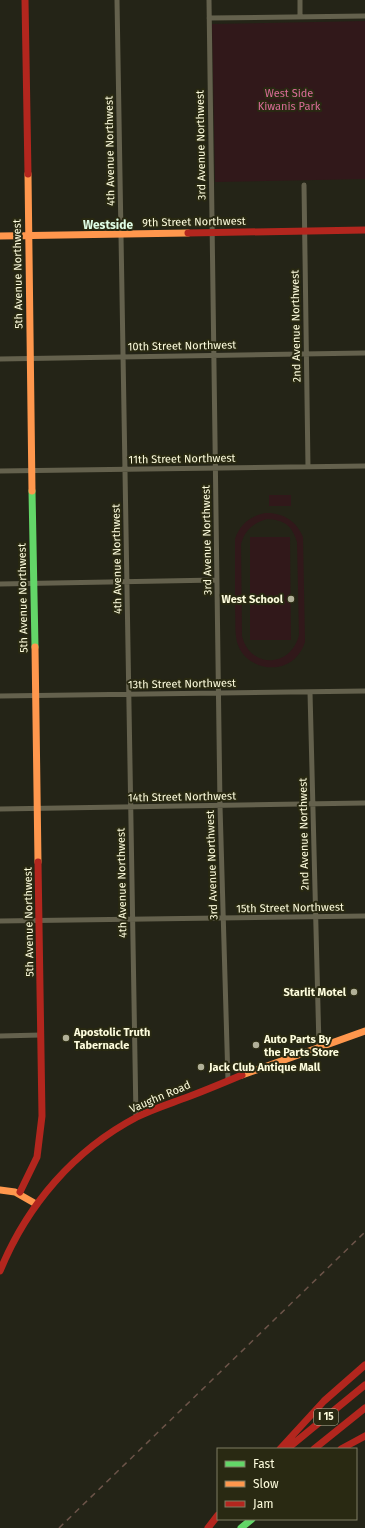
<svg xmlns="http://www.w3.org/2000/svg" width="365" height="1528" font-family="'Fira Sans',sans-serif">
  <rect width="100%" height="100%" fill="#242417"/>
  <path fill="#31181a" fill-rule="evenodd" d="M365,21v158l-150,3 -3,-158z
    M269,495h22v11h-22z
    M265,513c17,-1 32,8 38,24l2,105c-4,13 -14,23 -28,25 -16,2 -33,-6 -39,-22 -4,-11 -2,-25 -3,-36 0,-24 0,-47 0,-70 5,-15 16,-23 30,-26zM267,519c17,1 25,6 30,23l2,93c-8,33 -49,34 -57,1l-1,-92c4,-14 12,-21 26,-25z
    M250,537h40l1,103h-41z"/>
  <g fill="none" stroke-linecap="round" stroke-linejoin="round">
    <path stroke="#64614d" stroke-width="5" d="M117,0l19,1118
      M209,0l11,806 8,275
      M300,0v17
      M209,18l156,-2
      M304,185l4,282
      M0,359l365,-6
      M0,471l365,-5
      M0,584l217,-4
      M310,692l9,355
      M0,696l365,-5
      M0,809l365,-6
      M0,921l365,-5
      M0,1036l41,-1"/>
    <path stroke="#63d668" stroke-width="7" d="M32,491l3,156
      M241,1528l11,-9"/>
    <path stroke="#ff974d" stroke-width="7" d="M28,174l4,317
      M0,236l188,-3
      M35,647l3,215
      M242,1075l123,-44
      M0,1190l15,2 21,12"/>
    <path stroke="#b3261e" stroke-width="7" d="M25,0l3,174
      M188,233l177,-3
      M20,1192l17,-35 5,-41 -4,-254
      M0,1271c27,-66 74,-121 137,-154 16,-8 32,-13 48,-19 19,-7 38,-15 57,-23
      M280,1449l44,-48 41,-36
      M287,1449l78,-64
      M314,1449l51,-41
      M341,1449l24,-13
      M208,1528l10,-13"/>
    <path stroke="#6c5449" stroke-width="1.5" stroke-dasharray="6 5" stroke-linecap="butt" d="M59,1528l306,-296"/>
  </g>
  <g fill="#b1b098" stroke="#292912" stroke-width="1.5">
    <circle cx="291" cy="599" r="4"/>
    <circle cx="354" cy="992" r="4"/>
    <circle cx="66" cy="1038" r="4"/>
    <circle cx="256" cy="1045" r="4"/>
    <circle cx="201" cy="1067" r="4"/>
  </g>
  <g text-anchor="middle" dominant-baseline="central" stroke-width="4" stroke-linejoin="round" paint-order="stroke">
    <rect fill="#292912" stroke="#bdbda0" stroke-width="1" x="314" y="1409" width="24" height="16" rx="3"/>
    <g font-size="10" font-weight="bold" fill="#fdfcdd">
      <text x="326" y="1417">I 15</text>
    </g>
    <g font-size="11" fill="#da6c98" stroke="#292912">
      <text x="289" y="93">West Side<tspan x="289" dy="13">Kiwanis Park</tspan></text>
    </g>
    <g font-size="11" fill="#fdfcdd" stroke="#292912">
      <text transform="translate(201 145) rotate(-91)">3rd Avenue Northwest</text>
      <text transform="translate(110 151) rotate(-91)">4th Avenue Northwest</text>
      <text transform="translate(194 222) rotate(-1)">9th Street Northwest</text>
      <text transform="translate(18 274) rotate(-91)">5th Avenue Northwest</text>
      <text transform="translate(296 326) rotate(-91)">2nd Avenue Northwest</text>
      <text transform="translate(182 346) rotate(-1)">10th Street Northwest</text>
      <text transform="translate(182 459) rotate(-1)">11th Street Northwest</text>
      <text transform="translate(207 540) rotate(-91)">3rd Avenue Northwest</text>
      <text transform="translate(117 559) rotate(-91)">4th Avenue Northwest</text>
      <text transform="translate(23 598) rotate(-91)">5th Avenue Northwest</text>
      <text transform="translate(182 684) rotate(-1)">13th Street Northwest</text>
      <text transform="translate(182 797) rotate(-1)">14th Street Northwest</text>
      <text transform="translate(304 834) rotate(-91)">2nd Avenue Northwest</text>
      <text transform="translate(212 865) rotate(-92)">3rd Avenue Northwest</text>
      <text transform="translate(122 883) rotate(-91)">4th Avenue Northwest</text>
      <text transform="translate(290 908) rotate(-1)">15th Street Northwest</text>
      <text transform="translate(29 922) rotate(-91)">5th Avenue Northwest</text>
      <text transform="translate(160 1097) rotate(-23)">Vaughn Road</text>
    </g>
    <g font-size="11" font-weight="bold" fill="#fdfcdd" stroke="#292912" text-anchor="start">
      <text x="283" y="599" text-anchor="end">West School</text>
      <text x="346" y="992" text-anchor="end">Starlit Motel</text>
      <text x="74" y="1032">Apostolic Truth<tspan x="74" dy="13">Tabernacle</tspan></text>
      <text x="264" y="1039">Auto Parts By<tspan x="264" dy="13">the Parts Store</tspan></text>
      <text x="209" y="1067">Jack Club Antique Mall</text>
    </g>
    <g font-size="12" font-weight="bold" fill="#dffde5" stroke="#292912">
      <text x="108" y="225">Westside</text>
    </g>
  </g>
  <rect x="217" y="1448" width="140" height="72" fill="#292912" stroke="#7e7d63"/>
  <rect x="225" y="1461" width="20" height="6" fill="#63d668" stroke="#7e7d63"/>
  <text x="253" y="1468" font-size="12" fill="#fdfcdd">Fast</text>
  <rect x="225" y="1481" width="20" height="6" fill="#ff974d" stroke="#7e7d63"/>
  <text x="253" y="1488" font-size="12" fill="#fdfcdd">Slow</text>
  <rect x="225" y="1501" width="20" height="6" fill="#b3261e" stroke="#7e7d63"/>
  <text x="253" y="1508" font-size="12" fill="#fdfcdd">Jam</text>
</svg>
